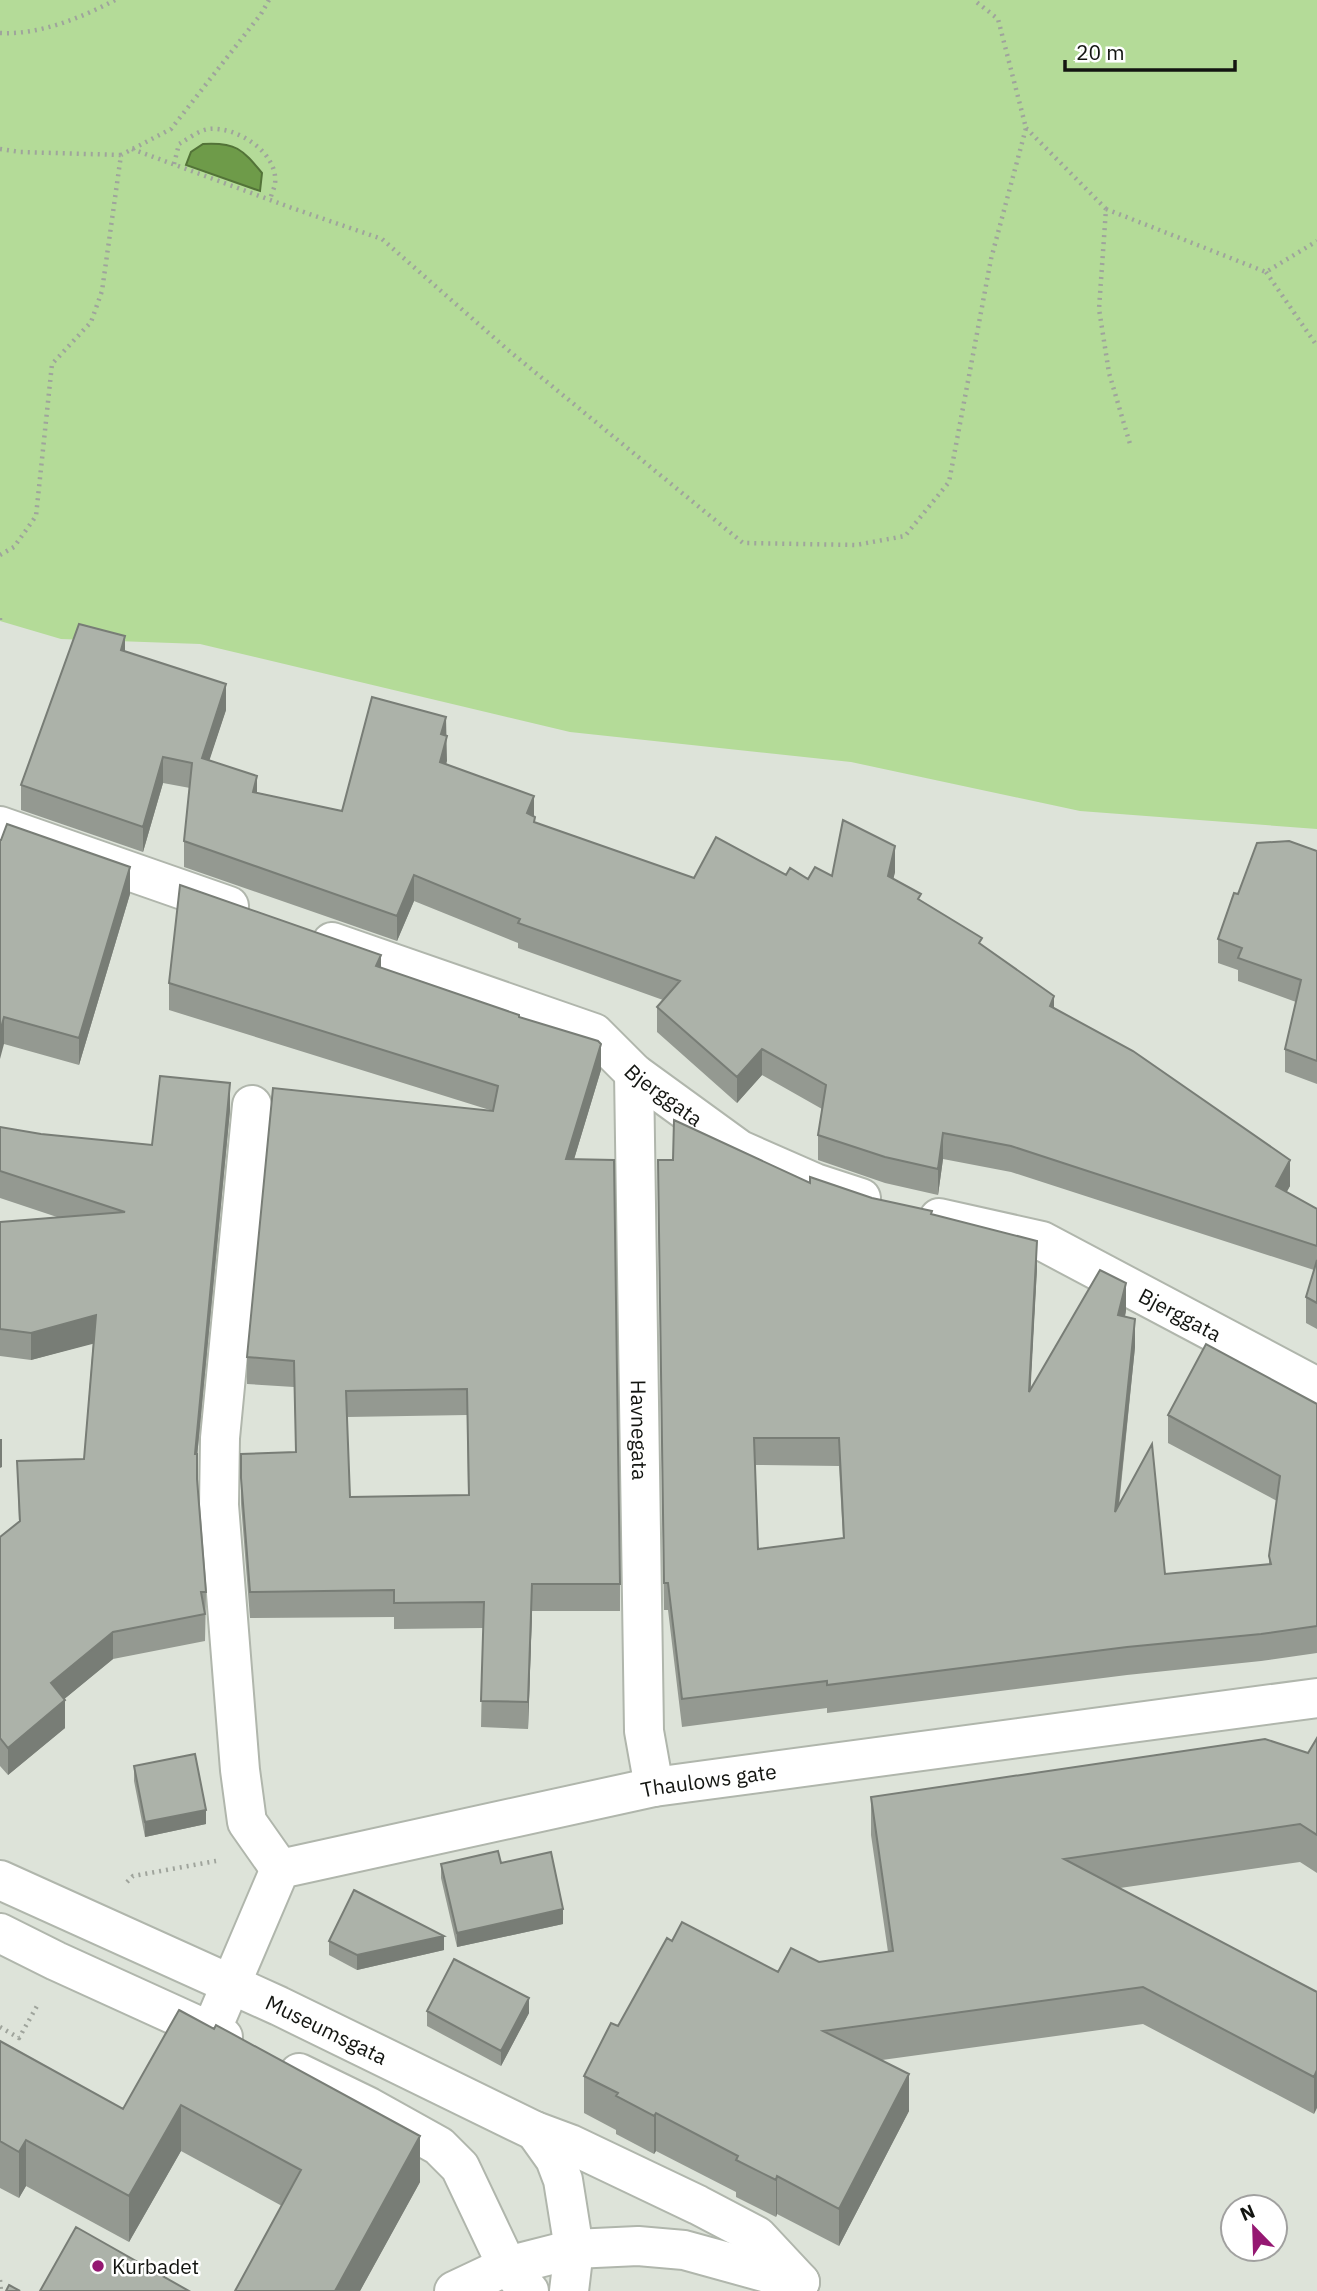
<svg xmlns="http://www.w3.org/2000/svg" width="1317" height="2291" font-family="'IBM Plex Sans',sans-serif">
  <rect width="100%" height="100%" fill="#dde3d9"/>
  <path fill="#b4db98" d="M0,0h1317v829l-237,-18 -229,-49 -281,-30 -370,-88 -139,-5 -61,-18z"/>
  <path fill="#6e9b49" stroke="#537338" stroke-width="2" d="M203,144c33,-2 39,5 59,29l-2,18 -74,-26 5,-13z"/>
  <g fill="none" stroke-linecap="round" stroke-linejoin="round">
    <g stroke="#b0b6ac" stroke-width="42">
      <g id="street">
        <path d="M0,826l229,80"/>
        <path id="s1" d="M332,942l262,91 40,40 106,77 75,33 46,15"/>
        <path id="s2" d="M634,1073l10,658 10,56"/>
        <path d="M252,1105l-32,333 -1,67 21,265 7,52 33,47"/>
        <path id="s3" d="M939,1218l103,23 275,146"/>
        <path id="s4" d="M211,2031l69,-162 374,-82 663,-89"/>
      </g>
    </g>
    <g stroke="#b0b6ac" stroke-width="42">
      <g id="secondary">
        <path id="s5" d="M0,1880l279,126 256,125 35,13 128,61 59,31 43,46"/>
        <path d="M0,1933l56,28 167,76"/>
        <path d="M299,2073l70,34 70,39 21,21 47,99 22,25"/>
        <path d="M535,2131l20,28 8,21 11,69 -5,42"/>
        <path d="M454,2291l53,-25 67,-17 64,-3 46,4 116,32"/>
      </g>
    </g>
    <path stroke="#9fa49c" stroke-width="4.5" stroke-dasharray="2 5" stroke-linecap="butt" d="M0,33c39,2 81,-15 115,-33
      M1026,128l80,81 -7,100 10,64 21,71
      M0,149l20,3 101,3
      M132,149l160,59 90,31 126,111 235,193 113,2 49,-9 44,-54 42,-223 35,-131 -28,-109 -24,-19
      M174,164l5,-20c9,-5 20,-14 30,-15 28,-3 70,24 66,55 -1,5 -4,11 -5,16
      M1106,209l160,63 51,-31
      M1266,272l51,74
      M0,555l14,-8 22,-31 16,-152 39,-42 11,-31 19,-136 50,-26 90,-115 8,-14
      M0,618v3
      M127,1882l6,-6 83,-15
      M0,2027l19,11 18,-32
      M0,2280l1,11"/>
    <use href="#street" stroke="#fff" stroke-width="38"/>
    <use href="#secondary" stroke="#fff" stroke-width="38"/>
  </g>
  <path fill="#949991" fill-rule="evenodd" d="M125,652l101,58 -17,50 48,33 85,18 104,-76v29l88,52 1,7 159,55 92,-3 22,4 24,-3 63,-4 -2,7 28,22 61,45 72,62 236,178 -4,6 31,17v120l-11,-6v-26l8,-27 -303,-98 -68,-13 -5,36 -53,-12 -67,-23v-25l4,-26 -60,-34 -25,28 -80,-71v-25l6,-7 -145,-52v-5l-104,-42 -17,40 -213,-74v-26l6,-53 -27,-5 -20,69 -122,-42v-25z
    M0,840l130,54 -51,171 -75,-21z
    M1317,851v233l-32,-12v-23l11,-47 -58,-21v-11l-20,-7v-24l20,-45z
    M381,968l138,49 82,53 -27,89 46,425v27h-88l-4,118 -47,-2 2,-99 -89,1v-12l-144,1 -9,-114v-50l55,-2 -2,-65 -47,-3v-27l246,-246 -324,-101v-27zM467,1415l1,80 -118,2 -3,-80z
    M230,1110l-33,347v26l9,109 -1,49 -92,18 -49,40 1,29 -57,47 -8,-9v-229l19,-15 -2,-61 67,-2 9,-116 -62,17 -31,-4v-134l57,-5 -57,-19v-71l41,7 111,11z
    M810,1183l62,15 60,16 105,54 -7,121 96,-78 -1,6 10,30 -16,159 46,68 104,-9v-9l8,-55 -109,-58v-28l149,-11v249l-56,8 -134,14 -300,38v-5l-145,19 -14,-117h-4l-6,-423zM755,1465l84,1 4,72 -85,11z
    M1317,1738v135l-17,-11 -180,26 197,104 -3,122 -171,-90 -261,36 27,51 -70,135 -62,-32 -1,3 -40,-20v-5l-80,-41 -2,3 -38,-20v-4l-32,-17v-37l34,-50 54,-85 106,31 41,-10 69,-10 -17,-117v-38l437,-44z
    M134,1766l72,58 -61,13 -11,-56z
    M501,1863l62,61 -106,23 -16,-69v-14z
    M329,1941l115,9 -87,20 -28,-15z
    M179,2010l241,172 -60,109h-125l47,-85 -101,-55 -52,91 -103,-56 -7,12 -19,-10v-147l123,68z
    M427,2011l102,2 -28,53 -74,-40z"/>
  <path fill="#787d76" d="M125,636v26l-4,-12z
    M226,684v26l-24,73v-25z
    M446,717l1,44 -7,27 1,-54z
    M163,757v26l-20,69v-25z
    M257,776v26l-4,-10z
    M534,796v25l1,-4v26l-8,-30z
    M895,846v26l-7,30v-26z
    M130,867v27l-51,171v-27z
    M414,875v26l-17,40v-25z
    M381,955v27l-5,-16z
    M1054,996v25l-4,-15z
    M4,1017v27l-4,15v-27z
    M601,1044v26l-35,116v-27z
    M762,1049v26l-25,28v-26z
    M230,1083v27l-33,347 -2,-3z
    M943,1133v26l-5,36v-26z
    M1290,1160v26l-14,26v-26z
    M1037,1241v27l-8,151v-27z
    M1126,1283v28l-8,31v-27z
    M96,1315v28l-65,17v-27z
    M1135,1319v28l-20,192v-27z
    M0,1439h2v28l-2,1z
    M532,1584v27l-4,118v-27z
    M113,1632v27l-62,51v-27z
    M65,1700v28l-57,47v-27z
    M206,1810v14l-61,13v-15z
    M563,1909v15l-106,23v-14z
    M444,1936v14l-87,20v-15z
    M529,1998v15l-28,53v-15z
    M1317,2070v38l-3,6v-37z
    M909,2074v37l-70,135v-37z
    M181,2105v46l-52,91v-46z
    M656,2113v38l-2,3v-38z
    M420,2136v46l-60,109h-25z
    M26,2140v46l-7,12v-46z
    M777,2176v38l-1,3v-37z"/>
  <path fill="#acb2a9" stroke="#787d76" stroke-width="2" fill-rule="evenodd" d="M79,624l46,12 -4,14 105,34 -24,74 55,18 -4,16 89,19 30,-114 74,20 -5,17 6,2 -7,26 94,34 -7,17 8,4 -1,5 160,56 22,-41 70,38 4,-7 18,11 7,-12 17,9 11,-56 52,26 -7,30 33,18 -3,5 64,39 -3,5 75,53 -4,10 83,45 157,109 -14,26 41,23v37l-306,-100 -68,-13 -5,36 -53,-12 -67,-22 8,-50 -64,-36 -25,28 -80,-70 23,-26 -162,-58 2,-4 -106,-44 -17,41 -213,-75 8,-78 -29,-6 -20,70 -122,-42z
    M7,824l123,43 -51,171 -75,-21 -4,15v-192h1z
    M1289,841l28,10v210l-32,-12 16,-69 -63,-22 4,-10 -24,-9 16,-46 4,1 19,-51z
    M180,885l201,70 -5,11 143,49v2l79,24 3,3 -35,115 48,1 6,424h-88l-4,118 -47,-1 3,-99 -90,1v-13l-144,2 -9,-114v-24l55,-2 -2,-91 -47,-4 26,-269 220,23 5,-25 -329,-103zM467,1389l2,106 -119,2 -4,-106z
    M160,1076l70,7 -35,371h2v25l9,113h-5l4,22 -92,18 -62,51 14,17 -57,48 -8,-10v-201l20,-16 -3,-60 67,-2 12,-144 -65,18 -31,-4v-107l125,-10 -125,-41v-44l41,7 111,11z
    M674,1120l136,63v-6l62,21 60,13 -1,3 106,27 -8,151 71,-122 26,13 -8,32 17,4 -20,193 37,-68 13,130 106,-10 -2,-8 11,-80 -112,-61 38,-71 111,60v222l-56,8 -134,13 -300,38v-4l-145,18 -14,-116h-4l-6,-423h15zM754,1438h85l5,100 -86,11z
    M1317,1260v43l-11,-6z
    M1317,1738v97l-17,-11 -236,35 253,133v78l-3,7 -171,-90 -320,44 86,43 -70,135 -62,-33 -1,4 -40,-20 2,-4 -82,-43 -2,3 -38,-20 2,-3 -34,-17 27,-53 7,3 49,-88 5,3 10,-19 96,50 13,-24 28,14 74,-11 -22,-154 394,-58 43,14z
    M195,1754l11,56 -61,12 -11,-56z
    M498,1851l3,12 50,-11 12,57 -106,24 -16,-69z
    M354,1890l90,46 -87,19 -28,-14z
    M454,1959l75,39 -28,53 -74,-40z
    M179,2010l35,19 2,-4 204,111 -85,155h-100l66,-121 -120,-65 -52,91 -103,-56 -7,12 -19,-11v-100l123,68z
    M76,2227l113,64h-149z
    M9,2285l11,6h-14z"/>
  <circle fill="#951872" stroke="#fff" stroke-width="2.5" cx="98" cy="2266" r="7"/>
  <g text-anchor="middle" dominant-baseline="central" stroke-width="5" stroke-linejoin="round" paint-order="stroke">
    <g font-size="21" fill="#131511" stroke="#fff">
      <text stroke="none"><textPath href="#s1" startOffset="371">Bjerggata</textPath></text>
      <text stroke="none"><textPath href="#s3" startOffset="262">Bjerggata</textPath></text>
      <text stroke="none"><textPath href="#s2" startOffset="357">Havnegata</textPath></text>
      <text stroke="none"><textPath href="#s4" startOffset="614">Thaulows gate</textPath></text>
      <text stroke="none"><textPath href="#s5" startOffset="359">Museumsgata</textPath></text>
    </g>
    <g font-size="21" fill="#131511" stroke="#fff" text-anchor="start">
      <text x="112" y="2266">Kurbadet</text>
    </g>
  </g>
  <g transform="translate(1254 2228) rotate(337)"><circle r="33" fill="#ffffff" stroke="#a1a1a0" stroke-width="2"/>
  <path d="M0-5L12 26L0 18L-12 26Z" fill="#951872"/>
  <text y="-10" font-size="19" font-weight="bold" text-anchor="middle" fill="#131511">N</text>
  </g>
  <path d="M1065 60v10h170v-10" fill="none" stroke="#131511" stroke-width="3.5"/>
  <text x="1076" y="60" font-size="21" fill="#131511" stroke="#ffffff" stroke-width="5" paint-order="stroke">20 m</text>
</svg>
